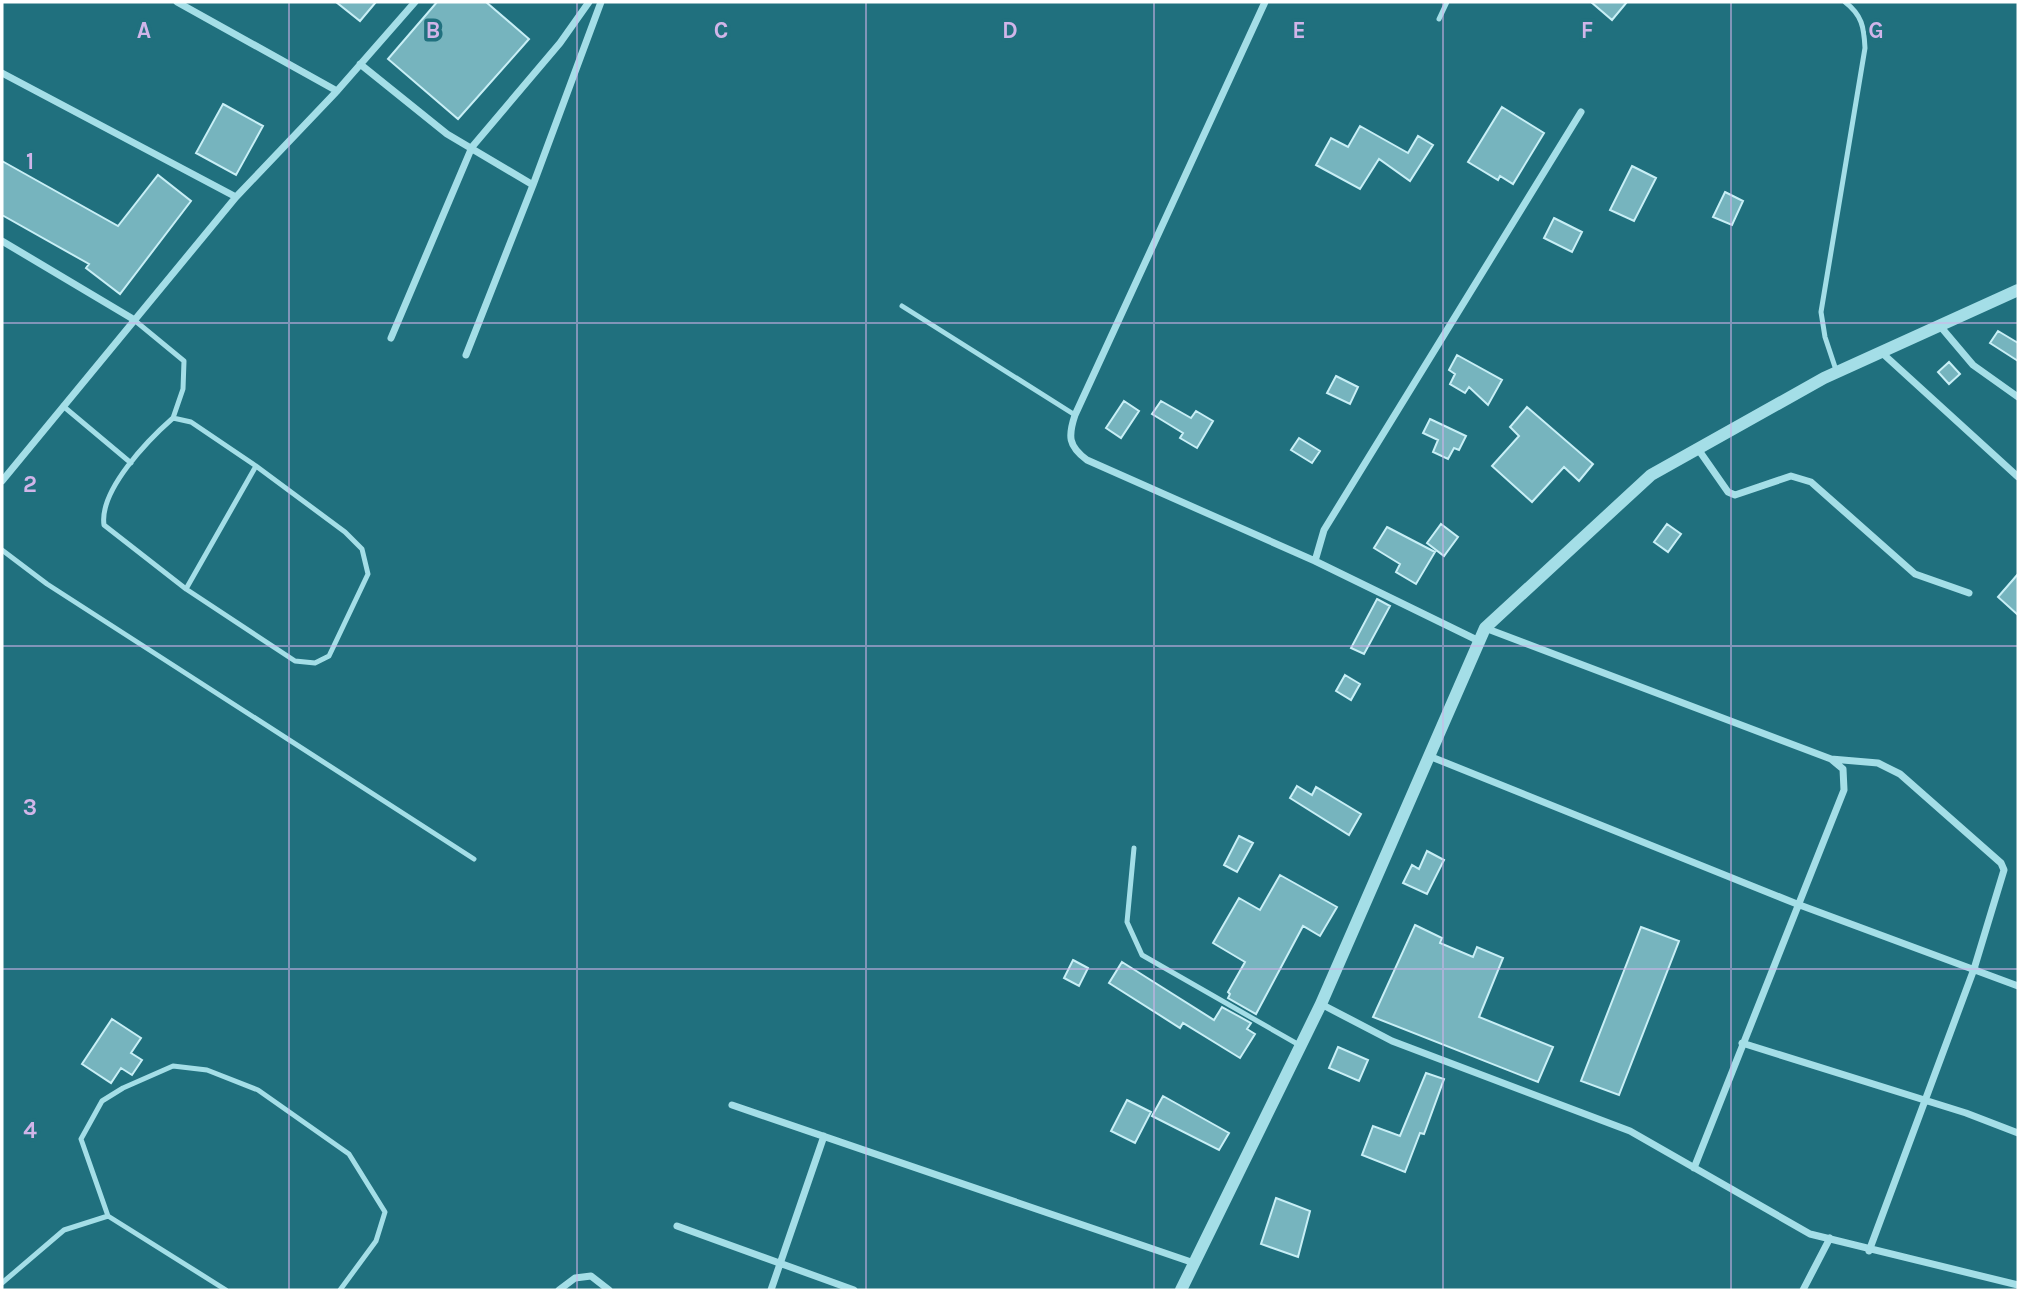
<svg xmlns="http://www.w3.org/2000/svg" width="2020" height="1292" font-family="Karla,sans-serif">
  <rect width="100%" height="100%" fill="#20707e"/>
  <path fill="#76b4be" stroke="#c8eff6" stroke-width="2" d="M336,2h40l-16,19z
    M437,2h49l43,37 -71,80 -70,-60z
    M1591,2h36l-15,18z
    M223,104l40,22 -27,49 -40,-22z
    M1502,107l42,26 -31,51 -13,-8 -2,4 -30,-18z
    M1360,126l48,27 10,-17 15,9 -23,36 -31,-22 -19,30 -44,-24 15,-27 17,9z
    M2,161l116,65 40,-51 33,26 -71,93 -34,-26 3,-4 -87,-49z
    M1632,166l24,12 -22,43 -24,-11z
    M1725,192l18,9 -11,24 -19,-8z
    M1554,218l28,14 -10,20 -28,-14z
    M1998,331l20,12v18l-28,-18z
    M1457,355l45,25 -14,25 -19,-18 -4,6 -15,-9 5,-10 -6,-4z
    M1949,362l11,12 -11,10 -11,-12z
    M1336,376l22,11 -8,17 -23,-11z
    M1124,401l15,10 -18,27 -15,-10z
    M1161,401l30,17 5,-7 17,10 -16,27 -17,-10 3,-5 -31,-19z
    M1527,407l66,57 -14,17 -15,-14 -32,35 -40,-36 27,-30 -9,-9z
    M1430,419l36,17 -7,14 -5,-2 -6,11 -15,-7 5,-12 -15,-7z
    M1299,438l21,13 -8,12 -21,-13z
    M1441,524l17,13 -14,19 -17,-13z
    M1667,524l14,10 -13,18 -14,-10z
    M1387,527l48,25 -19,32 -20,-12 4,-8 -26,-16z
    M2018,574v41l-20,-18z
    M1377,599l13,7 -26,48 -13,-6z
    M1345,675l15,9 -9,16 -15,-9z
    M1297,786l15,9 4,-8 45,27 -12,21 -59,-37z
    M1239,836l14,7 -16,29 -13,-7z
    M1427,851l17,9 -17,34 -24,-11 9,-18 7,4z
    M1280,875l57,32 -17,29 -17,-10 -47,88 -28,-16 2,-4 -2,-2 17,-30 -32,-19 26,-45 21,12z
    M1415,925l27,13 -2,5 33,14 4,-10 26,11 -24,59 74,30 -15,35 -165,-65z
    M1641,927l38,14 -60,154 -38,-14z
    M1073,960l15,8 -9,18 -15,-8z
    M1122,962l92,58 8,-13 29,16 -4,6 8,5 -15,24 -57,-35 -3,5 -71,-45z
    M112,1019l29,19 -10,15 11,7 -10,15 -11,-7 -10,15 -29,-19z
    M1338,1047l30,13 -9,21 -30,-13z
    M1426,1073l18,6 -20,55 -4,-1 -15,39 -43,-17 11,-29 27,10z
    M1163,1096l66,37 -10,17 -67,-34z
    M1127,1100l24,12 -16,31 -24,-12z
    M1276,1198l34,13 -12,46 -37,-13z"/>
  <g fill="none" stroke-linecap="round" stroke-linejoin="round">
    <path stroke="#a4dee7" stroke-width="5" d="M1439,19l8,-17
      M902,306l173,109
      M133,319l51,42 -1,28 -10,29
      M1836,370l-11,-33 -4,-25 44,-264c-1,-21 -3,-33 -20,-46
      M63,406l68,57
      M173,418l18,4 65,44 89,66 17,17 6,25 -39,82 -14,7 -20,-2 -109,-72 -82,-64c-5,-35 45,-86 69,-107z
      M2,550l45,34 427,275
      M186,589l70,-123
      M1134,848l-7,74 15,33 159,91
      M2,1283l62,-53 44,-14
      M226,1290l-118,-74 -27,-77 21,-38 21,-13 50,-22 34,4 51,20 91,64 36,58 -9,29 -36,49"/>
    <path stroke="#a4dee7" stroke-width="7" d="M177,2l160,89
      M1265,2l-190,413c-7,21 -7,31 12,45l228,101 164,80
      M360,64l87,70 86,51 68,-183
      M2,73l234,124
      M2,241l131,78
      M1940,326l33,39 45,32
      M391,338l81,-191 88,-104 29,-41
      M1881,352l137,125
      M466,355l67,-170
      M1698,449l30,43 7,3 56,-19 20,6 104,92 54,19
      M2,481l234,-284 101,-106 78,-89
      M1315,561l9,-31 257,-418
      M1485,628l346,131 12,10 1,21 -150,378
      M1429,756l368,148 221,82
      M1831,759l47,4 22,11 101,89 3,7 -30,99 -105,282
      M1321,1004l71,37 238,90 180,103 208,51
      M1742,1043l224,70 52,20
      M732,1105l462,158
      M677,1226l177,64
      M559,1290l16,-12 16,-2 18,14
      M771,1290l53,-154
      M1803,1290l27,-52"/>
    <path stroke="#a4dee7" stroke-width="12" d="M1181,1290l140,-286 164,-376 166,-153 173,-97 194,-88"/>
  </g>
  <path fill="none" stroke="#d1b5e9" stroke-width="2" stroke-opacity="0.55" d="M289,2v1288M577,2v1288M866,2v1288M1154,2v1288M1443,2v1288M1731,2v1288M2,323h2016M2,646h2016M2,969h2016"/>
  <g font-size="23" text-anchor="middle" font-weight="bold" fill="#d1b5e9" stroke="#20707e" stroke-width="7" stroke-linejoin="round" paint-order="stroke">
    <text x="144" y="38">A</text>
    <text x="433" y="38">B</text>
    <text x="721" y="38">C</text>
    <text x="1010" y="38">D</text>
    <text x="1299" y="38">E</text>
    <text x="1587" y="38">F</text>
    <text x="1876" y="38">G</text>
    <text x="30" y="169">1</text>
    <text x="30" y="492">2</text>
    <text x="30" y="815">3</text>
    <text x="30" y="1138">4</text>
  </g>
  <rect width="2020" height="1292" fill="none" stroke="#ffffff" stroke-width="7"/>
</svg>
